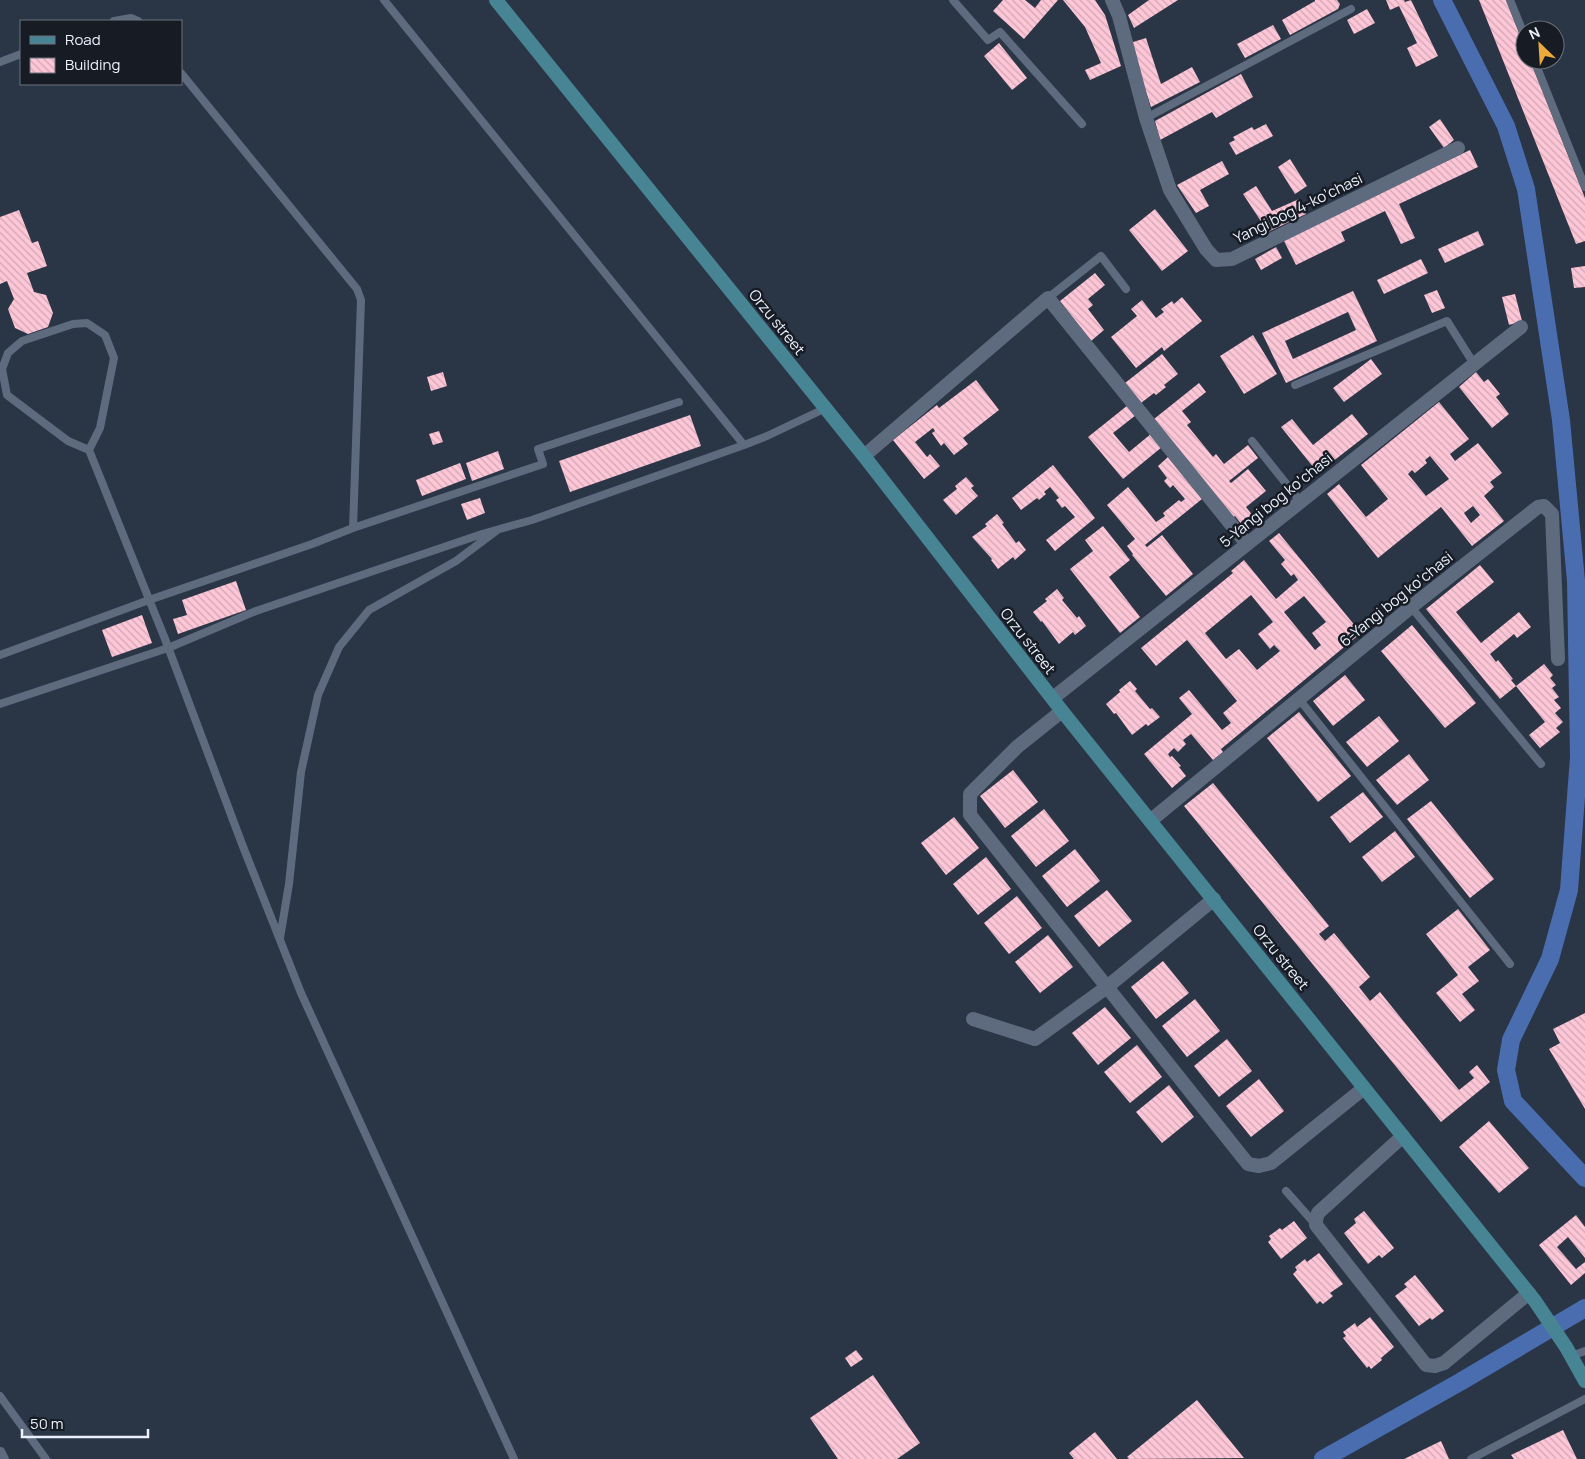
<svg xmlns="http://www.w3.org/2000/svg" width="1585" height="1459" font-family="Manrope,sans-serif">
  <defs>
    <pattern id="building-back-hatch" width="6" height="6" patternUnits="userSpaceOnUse" patternTransform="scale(1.25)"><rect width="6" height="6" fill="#fec6d6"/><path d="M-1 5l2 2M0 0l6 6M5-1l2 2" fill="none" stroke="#d0a7b4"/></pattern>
  </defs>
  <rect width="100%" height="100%" fill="#2a3546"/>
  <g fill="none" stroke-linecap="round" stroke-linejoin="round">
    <path stroke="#4a6db0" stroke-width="18" d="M1442,0l64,126 20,63 35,231 15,161 3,176 -10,133 -19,69 -39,81 -5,30 7,31 72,77
      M1323,1459l137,-77 125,-74"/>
  </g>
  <path fill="url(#building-back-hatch)" fill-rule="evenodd" d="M1003,0h22l10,8 6,-8h17l-34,39 -31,-28z
    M1063,0h32l10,15 16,51 -31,14 -5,-10 16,-7 -16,-36z
    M1149,0h29l-44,28 -6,-13z
    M1315,0h22l3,4 -2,5 -48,26 -8,-15 33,-19z
    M1386,0h18l1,2 6,-2 27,56 -22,11 -9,-19 10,-5 -18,-37 -9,4z
    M1479,0h27l19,48v12h5l55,138v43l-9,3z
    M1367,9l8,14 -21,11 -7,-14z
    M1273,25l8,14 -36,19 -8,-14z
    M1146,38l15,46 31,-17 8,15 -49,25 -21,-64z
    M999,43l28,35 -15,12 -28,-34z
    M1241,74l12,23 -37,21 -4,-6 -52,28 -5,-19z
    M1440,119l14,21 -10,8 -15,-21z
    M1266,124l7,12 -37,19 -7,-12 6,-3 -2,-3 19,-10 2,3z
    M1470,150l8,17 -79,37 16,34 -14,6 -16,-33 -44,21 4,9 -49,24 -13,-26z
    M1290,159l17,27 -12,8 -17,-27z
    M1222,161l7,13 -29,16 9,16 -13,7 -19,-28z
    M1256,186l16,25 27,-12 7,15 -38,18 -25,-38z
    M1155,209l33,42 -26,20 -33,-41z
    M19,210l13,33 6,-2 9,25 -20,7 7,19 12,3 7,18 -5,14 -20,7 -13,-6 -7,-19 6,-10 -7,-18 -7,3v-67z
    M1478,231l6,14 -39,18 -7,-14z
    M1276,247l6,11 -21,12 -6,-11z
    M1421,259l7,14 -44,21 -7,-14z
    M1585,266v21l-11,1 -3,-20z
    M1095,273l10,12 -17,14 5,6 -5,4 16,21 -13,11 -31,-40z
    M1437,290l8,18 -13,5 -8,-18z
    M1353,291l24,50 -91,42 -24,-50zM1348,312l8,18 -63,29 -8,-18z
    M1515,294l7,27 -13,4 -7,-28z
    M1182,297l20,24 -38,30 -2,-4 -26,21 -25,-31 26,-21 -6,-7 11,-9 14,18 8,-6 -3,-3 11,-8 2,3z
    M1253,335l24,39 -33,20 -24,-38z
    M1162,354l16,20 -14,11 2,2 -10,8 -2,-2 -13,10 -16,-20z
    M1371,359l11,15 -38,28 -11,-14z
    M443,372l4,14 -16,5 -4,-14z
    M1476,372l8,10 4,-3 12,15 -4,3 13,17 -17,14 -33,-41z
    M976,380l23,30 -36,28 5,6 -14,11 -10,-12 -3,3 -9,-13 3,-2 -2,-3 -18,14 12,15 3,-3 10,12 -16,13 -31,-39 44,-35 2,3z
    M1199,383l7,9 -24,19 9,11 -4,3 26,32 3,-3 8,10 24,-19 10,13 -29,23 2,2 17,-14 18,22 -20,16 11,14 -11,9 -11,-14 -3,2 -78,-99z
    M1439,402l30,37 -19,15 5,7 23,-18 24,30 -12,9 4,5 -10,9 20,25 -32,25 -31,-39 -63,51 -51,-64 12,-10 27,33 22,-18 -27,-34zM1430,456l19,23 -23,17 -18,-22 4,-4 3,3 12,-10 -2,-3zM1473,506l7,9 -9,8 -7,-10z
    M1128,405l8,10 -23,18 16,19 23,-19 10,14 -39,32 -35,-42z
    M1352,414l16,20 -50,39 -37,-46 11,-8 21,26z
    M690,415l11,31 -131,46 -11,-31z
    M439,431l4,11 -10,3 -4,-11z
    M498,451l6,18 -32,12 -6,-18z
    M1168,457l34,42 -57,46 2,2 15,-12 31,39 -27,22 -34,-41 1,-1 -6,-8 8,-7 -28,-34 21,-18 28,35 9,-6 -2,-3 16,-13 2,2 4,-3 -12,-14 -3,3 -6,-7 3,-3 -9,-12z
    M460,463l6,16 -44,17 -6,-16z
    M1053,465l42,53 -40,33 -9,-11 29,-23 -10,-11 -3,2 -6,-8 3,-2 -9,-11 -6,5 2,2 -7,6 -2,-2 -16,12 -9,-12z
    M966,477l8,9 -3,2 7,8 -22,19 -13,-15 14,-11 -2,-3z
    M480,498l5,15 -18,7 -6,-16z
    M997,514l7,9 -2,1 14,19 3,-2 7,9 -11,10 -2,-3 -15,12 -7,-9 1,-1 -20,-22 15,-11 -2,-2z
    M1103,526l27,34 -21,17 31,40 -20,16 -50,-64 23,-18 -8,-11z
    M1279,533l82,100 -140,116 2,3 -10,8 -22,-26 -8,6 3,4 -8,8 -4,-4 -6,6 2,3 2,-1 9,10 -2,1 7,9 -14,12 -28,-34 48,-40 -13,-16 10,-8 33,40 9,-7 -8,-10 14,-12 -50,-61 -31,26 -15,-18 92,-75 -2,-2 13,-11 32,39 22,-19 -4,-6 -3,2 -10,-12 4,-4 -16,-19zM1251,595l22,27 -15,12 12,15 4,-4 6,6 -23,19 -18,-21 -13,10 -21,-26zM1304,596l22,26 -14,11 9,12 -6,5 -31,-38z
    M1480,565l14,17 -38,30 25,31 38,-31 12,15 -14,11 -3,-4 -24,20 6,8 2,-2 15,19 -2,1 5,6 -16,13 -74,-90z
    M236,581l10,29 -68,24 -5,-15 14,-4 -5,-15z
    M1057,589l7,9 -2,2 15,18 2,-2 7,10 -11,9 -2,-3 -14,12 -17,-23 -1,1 -8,-10 14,-11 -2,-2z
    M142,615l10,28 -40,14 -10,-27z
    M1412,625l64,78 -31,25 -64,-77z
    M1544,664l9,11 -3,3 6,7 -4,3 7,9 -5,3 7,8 -6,5 8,9 -7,6 4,4 -20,16 -11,-13 16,-13 -29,-36z
    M1345,675l20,25 -32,26 -20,-25z
    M1130,681l7,8 -2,2 15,18 2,-1 8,9 -12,9 -2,-2 -14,11 -16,-22 -2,1 -8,-10 14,-12 -1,-2z
    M1299,712l52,64 -33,26 -51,-64z
    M1379,716l20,25 -32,26 -21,-25z
    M1409,754l20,26 -32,25 -21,-25z
    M1013,770l25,32 -33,26 -25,-32z
    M1213,783l116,143 -10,8 6,7 9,-8 36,44 -11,10 11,14 10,-9 79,98 15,-12 -5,-6 8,-7 13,17 -49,40 -257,-316z
    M1363,792l20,25 -33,26 -20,-26z
    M1431,801l63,78 -24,19 -63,-79z
    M1044,809l25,32 -33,26 -25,-31z
    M954,817l25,31 -33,27 -25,-32z
    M1395,831l20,26 -33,25 -20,-25z
    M1075,849l25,32 -33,26 -25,-31z
    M986,857l25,32 -33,26 -25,-31z
    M1107,890l25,31 -33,26 -25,-31z
    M1017,896l25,32 -33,26 -25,-31z
    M1458,909l32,41 -22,17 11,14 -17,13 13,16 -15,12 -24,-29 22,-18 -32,-41z
    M1048,935l25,32 -33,26 -25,-31z
    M1163,961l26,32 -33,26 -25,-32z
    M1195,999l25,32 -33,26 -25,-31z
    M1105,1007l26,31 -33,27 -26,-32z
    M1585,1013v96l-36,-60 11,-6 -7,-14z
    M1227,1039l25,32 -33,26 -25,-31z
    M1137,1045l25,32 -32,26 -26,-31z
    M1259,1079l25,32 -33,26 -25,-31z
    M1169,1085l25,32 -32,26 -26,-31z
    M1489,1121l40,47 -30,25 -40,-46z
    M1364,1211l30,37 -12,10 -3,-3 -11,9 -24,-31 12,-10 -2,-4z
    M1576,1215l9,12v31l-17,-21 -11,10 19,22 9,-7v11l-14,12 -32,-40z
    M1294,1221l13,17 -26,21 -13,-17 3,-3 -2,-3 11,-8 2,2z
    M1319,1253l24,31 -13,9 3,3 -10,8 -3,-3 -3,3 -24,-30 4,-4 -2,-3 10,-8 2,3z
    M1415,1275l29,36 -12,9 -2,-2 -11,8 -24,-30 12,-9 -3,-3z
    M1370,1317l24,30 -13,11 1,2 -11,9 -2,-3 -2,2 -24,-30 3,-2 -3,-4 12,-9 2,4z
    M856,1350l7,9 -12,8 -6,-9z
    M873,1375l47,68 -23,16h-59l-28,-41z
    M1197,1400l47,58 -115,1 -2,-2z
    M1563,1430l14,29h-63l-3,-4z
    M1095,1432l22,27h-43l-5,-6z
    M1441,1441l8,18h-45z"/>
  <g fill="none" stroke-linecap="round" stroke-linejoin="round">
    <path stroke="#5e6a7e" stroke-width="8" d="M384,0l360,445
      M953,0l35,40 12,-8 82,92
      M1510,0l15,37
      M114,21l17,-3 7,3
      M1534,60l51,127
      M0,62l21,-8
      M1146,118l205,-109
      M1048,298l53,-42 25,33
      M1295,385l152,-64 27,43
      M1252,441l48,60
      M89,450l11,-22 14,-70 -9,-23 -18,-12 -14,1 -51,17 -14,12 -6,16 5,26 61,46 21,9 76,189 77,205 59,149 213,466
      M353,528l190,-64 -5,-15 141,-47
      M1411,607l130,157
      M0,655l149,-55 163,-56 41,-16 8,-228 -4,-11 -176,-216
      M1299,699l211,265
      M0,704l168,-56 88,-37 226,-77 50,-14 212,-75 23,-9 59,-28
      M280,938l9,-54 12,-112 17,-77 21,-48 30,-37 87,-49 40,-30
      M1286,1191l30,34
      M1571,1356l14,-5
      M0,1396l46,63
      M0,1451h1l4,8
      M1471,1459l114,-60"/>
    <path stroke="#5e6a7e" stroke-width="14" d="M1112,0l7,16 27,102 24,72 36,59 10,11 16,-1 226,-111
      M864,456l184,-158 199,246
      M1053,698l468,-371
      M1062,711l-45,36 -47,47v21l278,349 11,2 12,-3 93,-75
      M1150,821l261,-214 127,-100 6,-1 8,8 6,145
      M973,1019l62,20 72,-52 107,-88
      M1403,1136l-85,77 -2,7v5l110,140 9,1 9,-3 85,-70"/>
    <path stroke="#478594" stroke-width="14" d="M496,0l368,456 198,255 473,590 31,46 19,34"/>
  </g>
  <g text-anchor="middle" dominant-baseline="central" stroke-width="5" stroke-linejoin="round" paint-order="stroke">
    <g font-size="15" fill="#ebf2fe" stroke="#171c24">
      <text transform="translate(1298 208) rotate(-26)">Yangi bog 4-koʼchasi</text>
      <text transform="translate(777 322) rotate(51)">Orzu street</text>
      <text transform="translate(1276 500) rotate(-39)">5-Yangi bog koʼchasi</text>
      <text transform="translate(1396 599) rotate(-39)">6-Yangi bog koʼchasi</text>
      <text transform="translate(1028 641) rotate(52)">Orzu street</text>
      <text transform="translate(1281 957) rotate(51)">Orzu street</text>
    </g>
  </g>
  <rect x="20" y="20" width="162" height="65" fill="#171c24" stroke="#6c727b"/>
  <rect x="30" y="36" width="25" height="8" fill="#478594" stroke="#6c727b"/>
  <text x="65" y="45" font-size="15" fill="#ebf2fe">Road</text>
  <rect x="30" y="58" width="25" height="15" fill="url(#building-back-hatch)" stroke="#6c727b"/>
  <text x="65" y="70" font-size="15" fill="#ebf2fe">Building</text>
  <g transform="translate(1540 45) rotate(335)"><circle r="24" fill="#171c24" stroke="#6c727b"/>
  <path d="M0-4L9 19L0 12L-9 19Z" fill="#ebaa39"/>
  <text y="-8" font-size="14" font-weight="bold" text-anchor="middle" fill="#ebf2fe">N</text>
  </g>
  <path d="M22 1429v8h126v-8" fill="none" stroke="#ebf2fe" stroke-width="2.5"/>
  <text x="30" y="1429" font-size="15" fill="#ebf2fe" stroke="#171c24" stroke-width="4" paint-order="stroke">50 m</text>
</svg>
